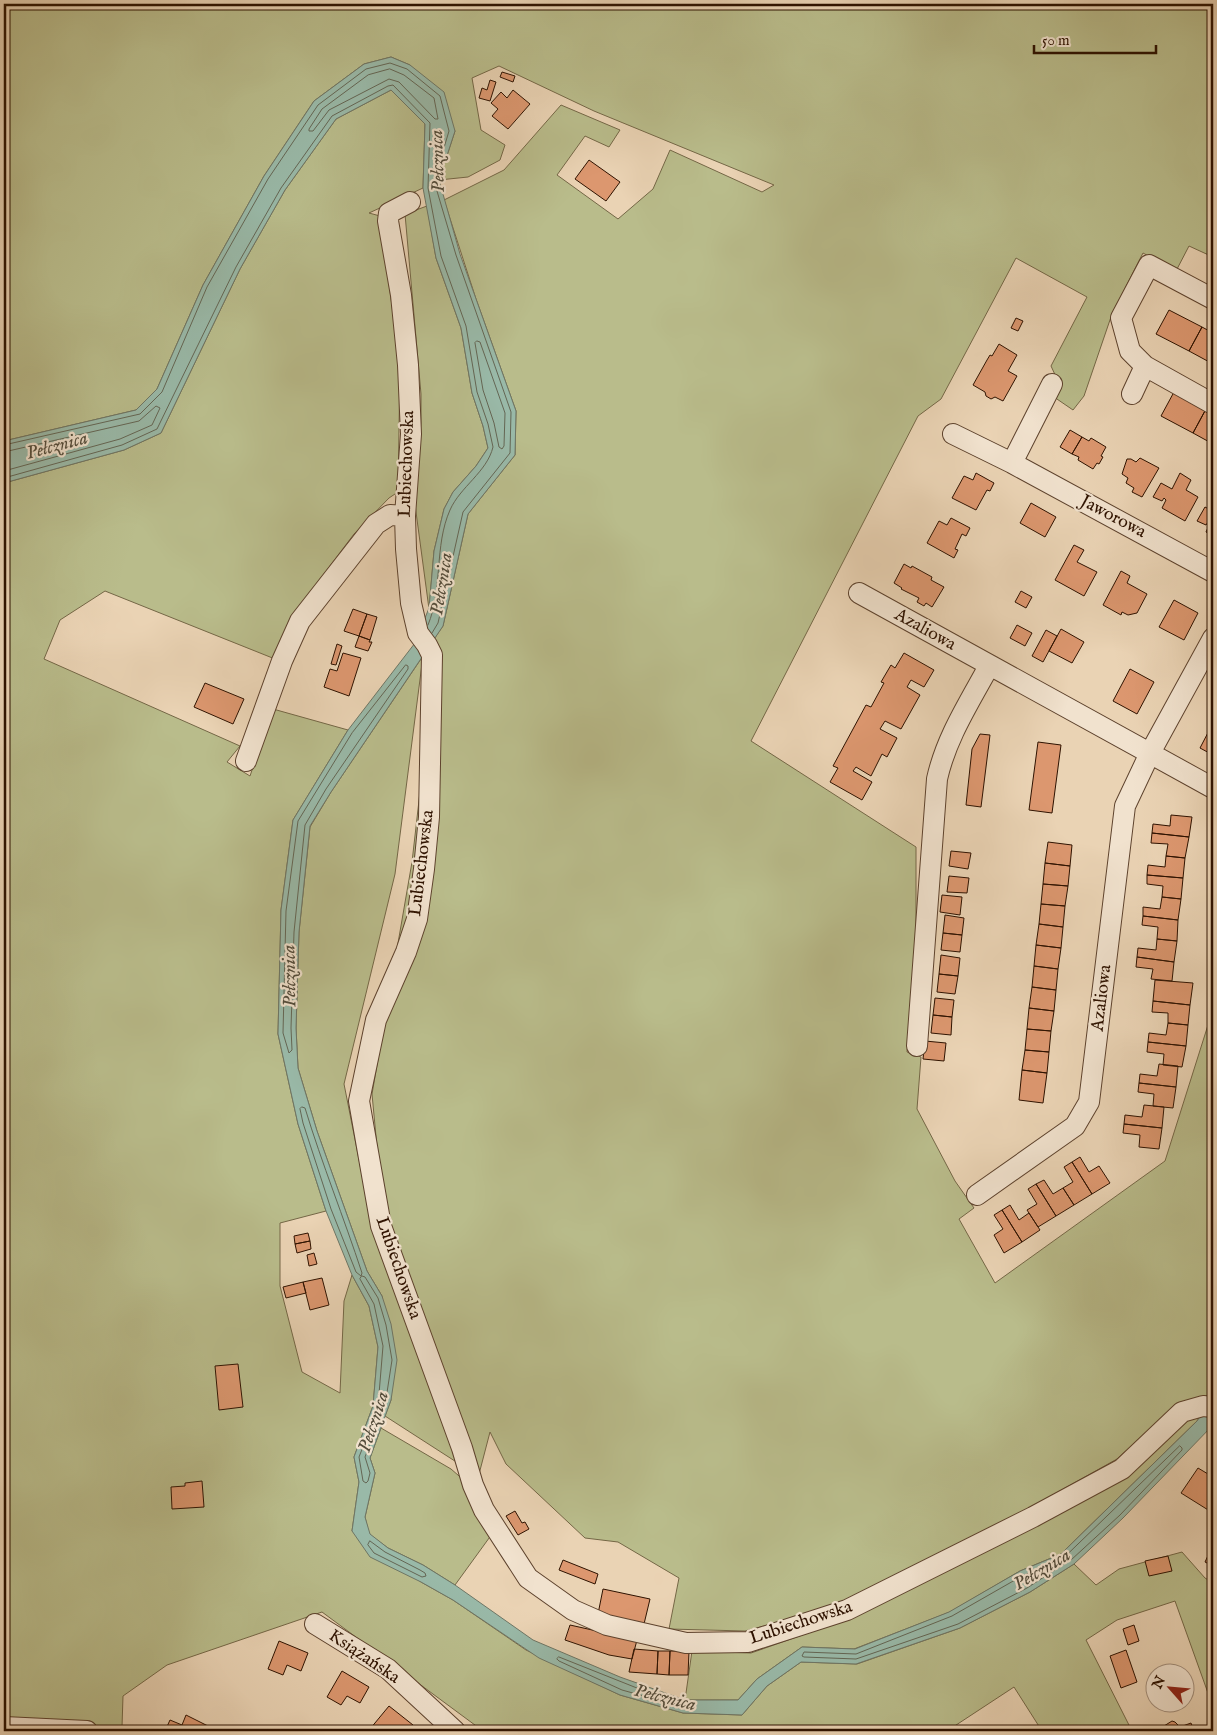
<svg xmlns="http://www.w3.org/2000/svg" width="1217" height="1735" font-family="'IM FELL English',serif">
  <rect width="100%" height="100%" fill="#ead3b4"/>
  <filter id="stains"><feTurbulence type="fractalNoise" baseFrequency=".004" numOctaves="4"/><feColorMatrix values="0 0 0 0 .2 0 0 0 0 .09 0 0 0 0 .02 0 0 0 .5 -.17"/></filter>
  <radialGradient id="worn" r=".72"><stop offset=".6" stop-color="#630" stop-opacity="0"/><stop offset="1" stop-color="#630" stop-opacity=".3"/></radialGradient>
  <path fill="#b9bc8b" stroke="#746746" d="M4,4h1209v253l-24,-11 -13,25 -33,-18 -31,61 -28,82 -11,14 -19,-13 3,-18 -6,-13 36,-69 -71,-39 -75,141 -23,17 -167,325 165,106v113l-9,92 14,5 -4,52 38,72 19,27 -15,11 36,64 170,-122 43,-136 5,1v372l-37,7 -59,54 -93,52 -180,94 -99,26 -76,-2 10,-51 -61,-36 -33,-4 -79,-74 -16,-32 -12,46 -90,-258 -9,-52 -7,-74 40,-232 24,-211 -2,-12 9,-13 25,-112 47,-59 1,-44 -40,-112 -32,-99 60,-30 57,-65 59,25 -11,17 -24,-11 -28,39 61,44 35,-30 17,-39 92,42 12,-7 -180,-74 -95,-45 -27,12 9,52 24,15 -5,15 -32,17 -29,3 16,-49 -45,-66 -19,-8 -27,7 -50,37 -50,75 -61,109 -46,104 -21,21 -132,31z
    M391,90l34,34 -2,64 -54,25 11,3 20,150 -2,126 -9,6 -35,36 -61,81 -18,44 -170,-68 -45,29 -16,39 196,87 -13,16 23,14 23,-67 75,21 -55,90 -12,90 -3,124 20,90 28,87 -46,12v63l22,86 38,21 4,-92 8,-26 17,31 9,41 -5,59 -19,51 5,25 -7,49 69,51 32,18 73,50 94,45 63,18 59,2 25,-29 34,-24 56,2 103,-36 70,-36 44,-28 22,21 23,-16 63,-17 23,26 8,5v124l-38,-106 -58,19 -31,20 46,91h-90l-28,-44 -67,44h-464l-161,-119 -155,53 -44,31 -1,31 -118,-6v-1238l120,-33 37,-17 79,-164 45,-79 51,-71z
    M427,206l9,52 25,70 11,65 11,33 5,22 -12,18 -23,26 -9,17 -10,42 -5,58 -15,-112 7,-74v-29l-16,-180z
    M423,656l-28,218 -51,210 28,141 89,240 -76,-49 6,-16 -9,-104 -15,-25 -50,-140 -19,-63 -2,-40 3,-96 11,-105 21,-35z
    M1204,1411l-7,10 -136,133 -41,17 -70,41 -96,37 -52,-2 -45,32 -19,21h-53l7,-49 59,2 97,-34 187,-97 148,-103z
    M381,1428l70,41 15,13 26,52 -37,51 -32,-20 -35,-17 -19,-14 -4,-17 10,-44 -5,-15z"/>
  <path fill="#99b9a8" stroke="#6e7665" d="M391,57l19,8 34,27 11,39 -16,49 21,74 56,157 -1,44 -47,59 -25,112 -112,166 -21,34 -11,106 -3,96 2,40 19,63 50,140 15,25 9,28 6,36 -6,40 -21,58 5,15 -10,44 5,17 18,14 35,17 32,20 78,55 87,37 65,23h53l19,-21 45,-32 53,2 94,-37 71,-41 41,-17 136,-133 16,-23v27l-90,93 -49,46 -44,28 -70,36 -104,36 -55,-2 -34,24 -25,29 -59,-2 -63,-18 -81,-37 -86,-58 -32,-18 -51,-25 -18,-26 7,-49 -5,-25 19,-51 5,-59 -9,-41 -17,-31 -26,-64 -28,-87 -20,-90 3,-124 12,-90 55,-90 67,-87 14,-35 5,-57 10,-42 9,-17 23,-26 12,-18 -5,-22 -11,-33 -11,-65 -25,-70 -13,-70 2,-64 -34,-34 -55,29 -51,71 -45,79 -79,164 -37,17 -120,33v-42l132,-31 21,-21 46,-104 61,-109 50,-75 50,-37z"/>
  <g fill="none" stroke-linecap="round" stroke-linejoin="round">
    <path stroke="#646654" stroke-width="1" d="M390,69l14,6 30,23 4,21h-3l-36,-37 -10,-3 -60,31 -16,21h-4v-2l13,-20 46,-34z
      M477,341l3,1 25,71 -1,33 -2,3 -3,-2 -5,-24 -11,-33 -8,-47z
      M4,445l136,-31 22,-22 45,-105 61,-108 50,-74 48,-36 24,-6 17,6 33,27 9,35 -15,50 22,74 55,157 -1,41 -47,59 -25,111 -6,10
      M4,452l135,-31 17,-15 4,2 -8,17 -32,14 -116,32
      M4,478l118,-33 35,-16 79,-162 45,-79 51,-72 56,-30 5,-1 37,38 -2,65 13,68 25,70 11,66 11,32 5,23c-6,25 -33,40 -43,63 -16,36 -7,79 -22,115
      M406,665l2,1v3l-82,120 -21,36 -11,107 -3,96 1,22 -3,3 -6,-20 3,-122 12,-90 54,-88z
      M302,1107l3,1c17,56 39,110 57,165l-1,3 -5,-4 -25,-63 -28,-86 -3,-14z
      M362,1276l3,1 13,21 8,27 6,35 -6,39 -5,10 -3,-3 5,-60 -9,-42 -14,-25z
      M374,1422l3,3 -12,32 5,16 -2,8 -2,2 -3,-2 -4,-24 13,-33z
      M1180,1446l2,2v2l-62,65 -49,45h-5v-4z
      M370,1541l15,11 35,18 5,3 1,3 -4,1 -48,-24 -6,-8z
      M1062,1560l3,1 -1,3 -37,24 -69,36 -102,35 -52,-2 -2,-1 2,-4 52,2 96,-38 70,-40z
      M559,1657l93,37 2,3 -3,1 -29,-8 -63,-29 -2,-2z"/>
  </g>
  <path fill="#dc976f" stroke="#2e1200" d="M502,72l13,4 -2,6 -13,-5z
    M490,80l6,2 -6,19 -11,-3 3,-10 5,2z
    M513,90l17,14 -22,25 -16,-13 6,-7 -7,-6 10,-11 6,6z
    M589,160l31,22 -14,19 -31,-22z
    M1169,310l33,17 -13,24 -33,-17z
    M1016,318l7,3 -5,10 -7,-3z
    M1202,327l11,6v31l-24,-13z
    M999,344l18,11 -9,16 9,5 -14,25 -8,-4 -4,2 -5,-3 -1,-4 -12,-7 14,-25 3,-5 2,1z
    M1174,392l32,17 -13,24 -32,-17z
    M1206,409l7,5v30l-20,-11z
    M1070,430l12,7 -10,17 -12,-7z
    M1082,437l7,4 2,-3 15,9 -5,9 2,1 -4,7 -2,-1 -4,6 -15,-9 1,-3 -7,-3z
    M1140,458l19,10 -17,29 -10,-5 2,-4 -8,-5 2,-5 -6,-4 5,-15h4l5,3z
    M976,473l18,10 -4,8 -3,-1 -11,20 -24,-12 12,-22 9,4z
    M1180,473l11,7 -5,10 12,7 -13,24 -23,-13 4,-8 -2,-2 -2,3 -9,-4 8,-14 11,6z
    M1031,503l25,14 -11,20 -25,-14z
    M1205,507l8,4v25l-7,-4 4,-9 -2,-1 -2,3 -9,-4z
    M951,518l19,10 -4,8 -4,-2 -7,15 3,1 -4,8 -27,-15 12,-22 8,4z
    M1074,545l10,5 -7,12 20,10 -13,24 -29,-16z
    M904,564l7,4 1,-2 20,11 -1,3 13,7 -12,20 -6,-4 -2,3 -7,-4 2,-4 -18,-9 1,-1 -8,-5z
    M1121,571l9,5 -3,7 20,11 -10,19 -9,2 -6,-3 -1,3 -18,-10z
    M1021,591l11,6 -6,11 -11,-6z
    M1174,600l24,13 -14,27 -25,-13z
    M353,609l14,5 -8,22 -15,-5z
    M367,614l10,3 -7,23 -11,-4z
    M1017,625l15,8 -7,13 -15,-8z
    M1061,629l23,13 -12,21 -23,-12z
    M1046,630l11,6 -14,26 -11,-6z
    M359,636l11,4 -1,2h3l-4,9 -13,-4z
    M337,644l5,2 -6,19 -5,-1z
    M343,653l18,5 -12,38 -25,-9 6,-18 7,2z
    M904,653l30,17 -10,17 -13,-7 -4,7 13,8 -19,34 -16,-8 -5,8 17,9 -10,19 -5,-3 -11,22 -15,-9 -3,4 19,11 -10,18 -32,-18 8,-14 -5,-2 33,-61 5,2 13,-24 -3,-1 10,-17 4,3z
    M1130,669l24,13 -17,32 -24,-13z
    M205,683l39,16 -11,25 -39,-17z
    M1213,723v32l-13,-7z
    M980,734l10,1 -9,72 -15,-2 6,-56z
    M1038,742l23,3 -9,68 -23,-3z
    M1171,815l21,2 -3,20 -37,-4 1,-9 17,2z
    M1152,833l37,4 -4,21 -19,-2 2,-12 -17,-1z
    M1048,842l24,3 -2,21 -25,-3z
    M951,851l20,2 -3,16 -19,-3z
    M1166,856l19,2 -2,20 -36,-3 1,-10 17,2z
    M1045,863l25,3 -2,20 -25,-2z
    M1147,875l36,3 -2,21 -19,-2 1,-11 -16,-2z
    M949,876l20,2 -2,15 -20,-1z
    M1043,884l25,2 -3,20 -24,-2z
    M942,895l20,2 -2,18 -20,-3z
    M1162,897l19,2 -3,21 -35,-4v-9l17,2z
    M1041,904l24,2 -2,21 -24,-3z
    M945,915l19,3 -2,17 -19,-2z
    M1143,916l35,4 -1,21 -20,-2 1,-12 -16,-2z
    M1039,924l24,3 -2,21 -25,-3z
    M943,933l19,2 -2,17 -19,-2z
    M1157,939l20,2 -3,21 -37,-5 1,-9 18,2z
    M1036,945l25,3 -3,21 -24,-3z
    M941,955l19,3 -2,18 -19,-2z
    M1137,957l37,5 -2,19 -21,-2 2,-10 -17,-2z
    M1034,966l24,3 -2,21 -24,-3z
    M939,974l19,2 -3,18 -18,-2z
    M1155,980l38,3 -3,22 -37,-4z
    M1032,987l24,3 -2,21 -25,-3z
    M935,998l19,2 -2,17 -19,-2z
    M1153,1001l37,4 -2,20 -20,-2v-10l-16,-1z
    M1029,1008l25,3 -3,20 -24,-2z
    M933,1015l19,2 -1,18 -20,-2z
    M1168,1023l20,2 -2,21 -38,-4 1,-9 17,2z
    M1027,1029l24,2 -2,21 -24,-2z
    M925,1041l21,2 -2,18 -21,-2z
    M1148,1042l38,4 -4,21 -19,-2 1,-11 -17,-2z
    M1025,1050l24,2 -2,21 -25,-3z
    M1159,1064l19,2 -2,21 -37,-4 1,-9 17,2z
    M1022,1070l25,3 -4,30 -24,-3z
    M1139,1083l37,4 -3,21 -20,-2 1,-12 -16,-2z
    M1144,1105l20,2 -2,21 -38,-4 1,-9 17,2z
    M1124,1124l38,4 -3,21 -20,-2 1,-12 -17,-2z
    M1080,1157l9,15 10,-6 11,17 -18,11 -20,-32z
    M1072,1162l20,32 -18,11 -11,-17 10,-6 -9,-15z
    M1044,1180l9,14 10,-6 11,17 -18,11 -20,-32z
    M1036,1184l20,32 -18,11 -11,-17 10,-6 -9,-15z
    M1010,1205l9,15 10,-7 11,17 -18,12 -20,-32z
    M1002,1210l20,32 -18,11 -10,-18 9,-6 -9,-14z
    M308,1233l2,8 -15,3 -1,-8z
    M310,1241l1,8 -14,4 -2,-9z
    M314,1253l3,11 -8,2 -2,-11z
    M322,1278l7,27 -19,5 -7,-28z
    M303,1282l3,11 -20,5 -3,-11z
    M238,1364l5,43 -24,3 -4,-44z
    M1198,1468l15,9v36l-32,-20z
    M202,1481l2,26 -32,2 -1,-22 14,-1v-3z
    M515,1511l7,12 3,-1 4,7 -11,6 -12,-19z
    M1213,1545v21l-8,-4z
    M1168,1556l4,15 -23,5 -4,-15z
    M563,1560l35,14 -3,10 -36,-14z
    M603,1589l47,10 -6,25 -46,-10z
    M570,1625l67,15 -5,19 -23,-4 -44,-15z
    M1134,1625l5,16 -11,4 -5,-16z
    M279,1641l29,12 -7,18 -14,-6 -4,10 -15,-6z
    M634,1649l24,2 -1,23 -28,-2z
    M1126,1650l11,32 -16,6 -11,-32z
    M658,1651h12l-1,24 -12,-1z
    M670,1651h19l-1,24h-19z
    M342,1671l27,16 -9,16 -13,-7 -6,9 -14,-8z
    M389,1706l24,19 -5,6h-35l-3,-2z
    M186,1715l24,12 -2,4h-43l5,-11 12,5z
    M1172,1721l3,1 5,5 11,-4 3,8h-30v-5z"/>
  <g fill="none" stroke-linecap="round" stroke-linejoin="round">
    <g stroke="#5d422d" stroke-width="22">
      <path id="minor" d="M410,202l-21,11 -1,8 13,74 7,70 3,69 -6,82 1,33 5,54 7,30 9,12 5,10 -3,162 -5,52 -7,50 -11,33 -30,68 -17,81 22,125 81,222 11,37 11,25 44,68 45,32 34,15 79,18 62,-1 99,-32 186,-93 89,-48 60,-57 21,-6 10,1
        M1145,366l68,38
        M1132,394l13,-28 -15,-15 -9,-33 28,-53 64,34
        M953,434l59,29 201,109
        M1012,463l40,-79
        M859,593l354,195
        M246,761l36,-100 18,-40 76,-97 14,-9 15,1
        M917,1046l20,-267c9,-41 32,-76 52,-113
        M977,1195l98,-69 14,-24 36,-296 25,-53 63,-115
        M315,1624l73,45 67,62
        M4,1727l83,4"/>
    </g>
    <use href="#minor" stroke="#f1e2ce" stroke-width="20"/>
  </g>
  <g text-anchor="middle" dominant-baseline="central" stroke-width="4.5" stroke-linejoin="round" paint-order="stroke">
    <g font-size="18" fill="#2e1200" stroke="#f1e2ce">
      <text transform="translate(407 464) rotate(-88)">Lubiechowska</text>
      <text transform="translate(1113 517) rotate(28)">Jaworowa</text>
      <text transform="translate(925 630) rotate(29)">Azaliowa</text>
      <text transform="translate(422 863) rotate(-83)">Lubiechowska</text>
      <text transform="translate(1102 998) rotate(-83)">Azaliowa</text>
      <text transform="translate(398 1268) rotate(71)">Lubiechowska</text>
      <text transform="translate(801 1623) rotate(-18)">Lubiechowska</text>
      <text transform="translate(364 1657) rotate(34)">Książańska</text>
    </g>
    <g font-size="19" font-style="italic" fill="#534c3b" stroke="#f1e2ce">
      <text transform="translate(438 161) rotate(-92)">Pełcznica</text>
      <text transform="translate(57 446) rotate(-15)">Pełcznica</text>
      <text transform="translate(442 584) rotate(-81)">Pełcznica</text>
      <text transform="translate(290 976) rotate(-91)">Pełcznica</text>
      <text transform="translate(374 1422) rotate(-72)">Pełcznica</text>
      <text transform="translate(1042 1570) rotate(-31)">Pełcznica</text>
      <text transform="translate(665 1698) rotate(14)">Pełcznica</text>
    </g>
  </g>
  <rect width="1217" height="1735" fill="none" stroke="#ead3b4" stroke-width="20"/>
  <rect x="5" y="5" width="1207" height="1725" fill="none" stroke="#2e1200" stroke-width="2.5"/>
  <rect x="10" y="10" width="1197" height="1715" fill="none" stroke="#2e1200"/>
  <g transform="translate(1170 1688) rotate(297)"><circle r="24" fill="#f1e2ce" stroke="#a38f7c"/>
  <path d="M0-4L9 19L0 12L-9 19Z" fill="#8f2418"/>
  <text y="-8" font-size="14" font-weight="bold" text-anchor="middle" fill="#2e1200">N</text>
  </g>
  <path d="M1034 45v8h122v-8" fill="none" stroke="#2e1200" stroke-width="2.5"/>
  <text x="1042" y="45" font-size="15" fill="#2e1200" stroke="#f1e2ce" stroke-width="4" paint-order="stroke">50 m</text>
  <rect width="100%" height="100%" filter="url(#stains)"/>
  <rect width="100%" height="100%" fill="url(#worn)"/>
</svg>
